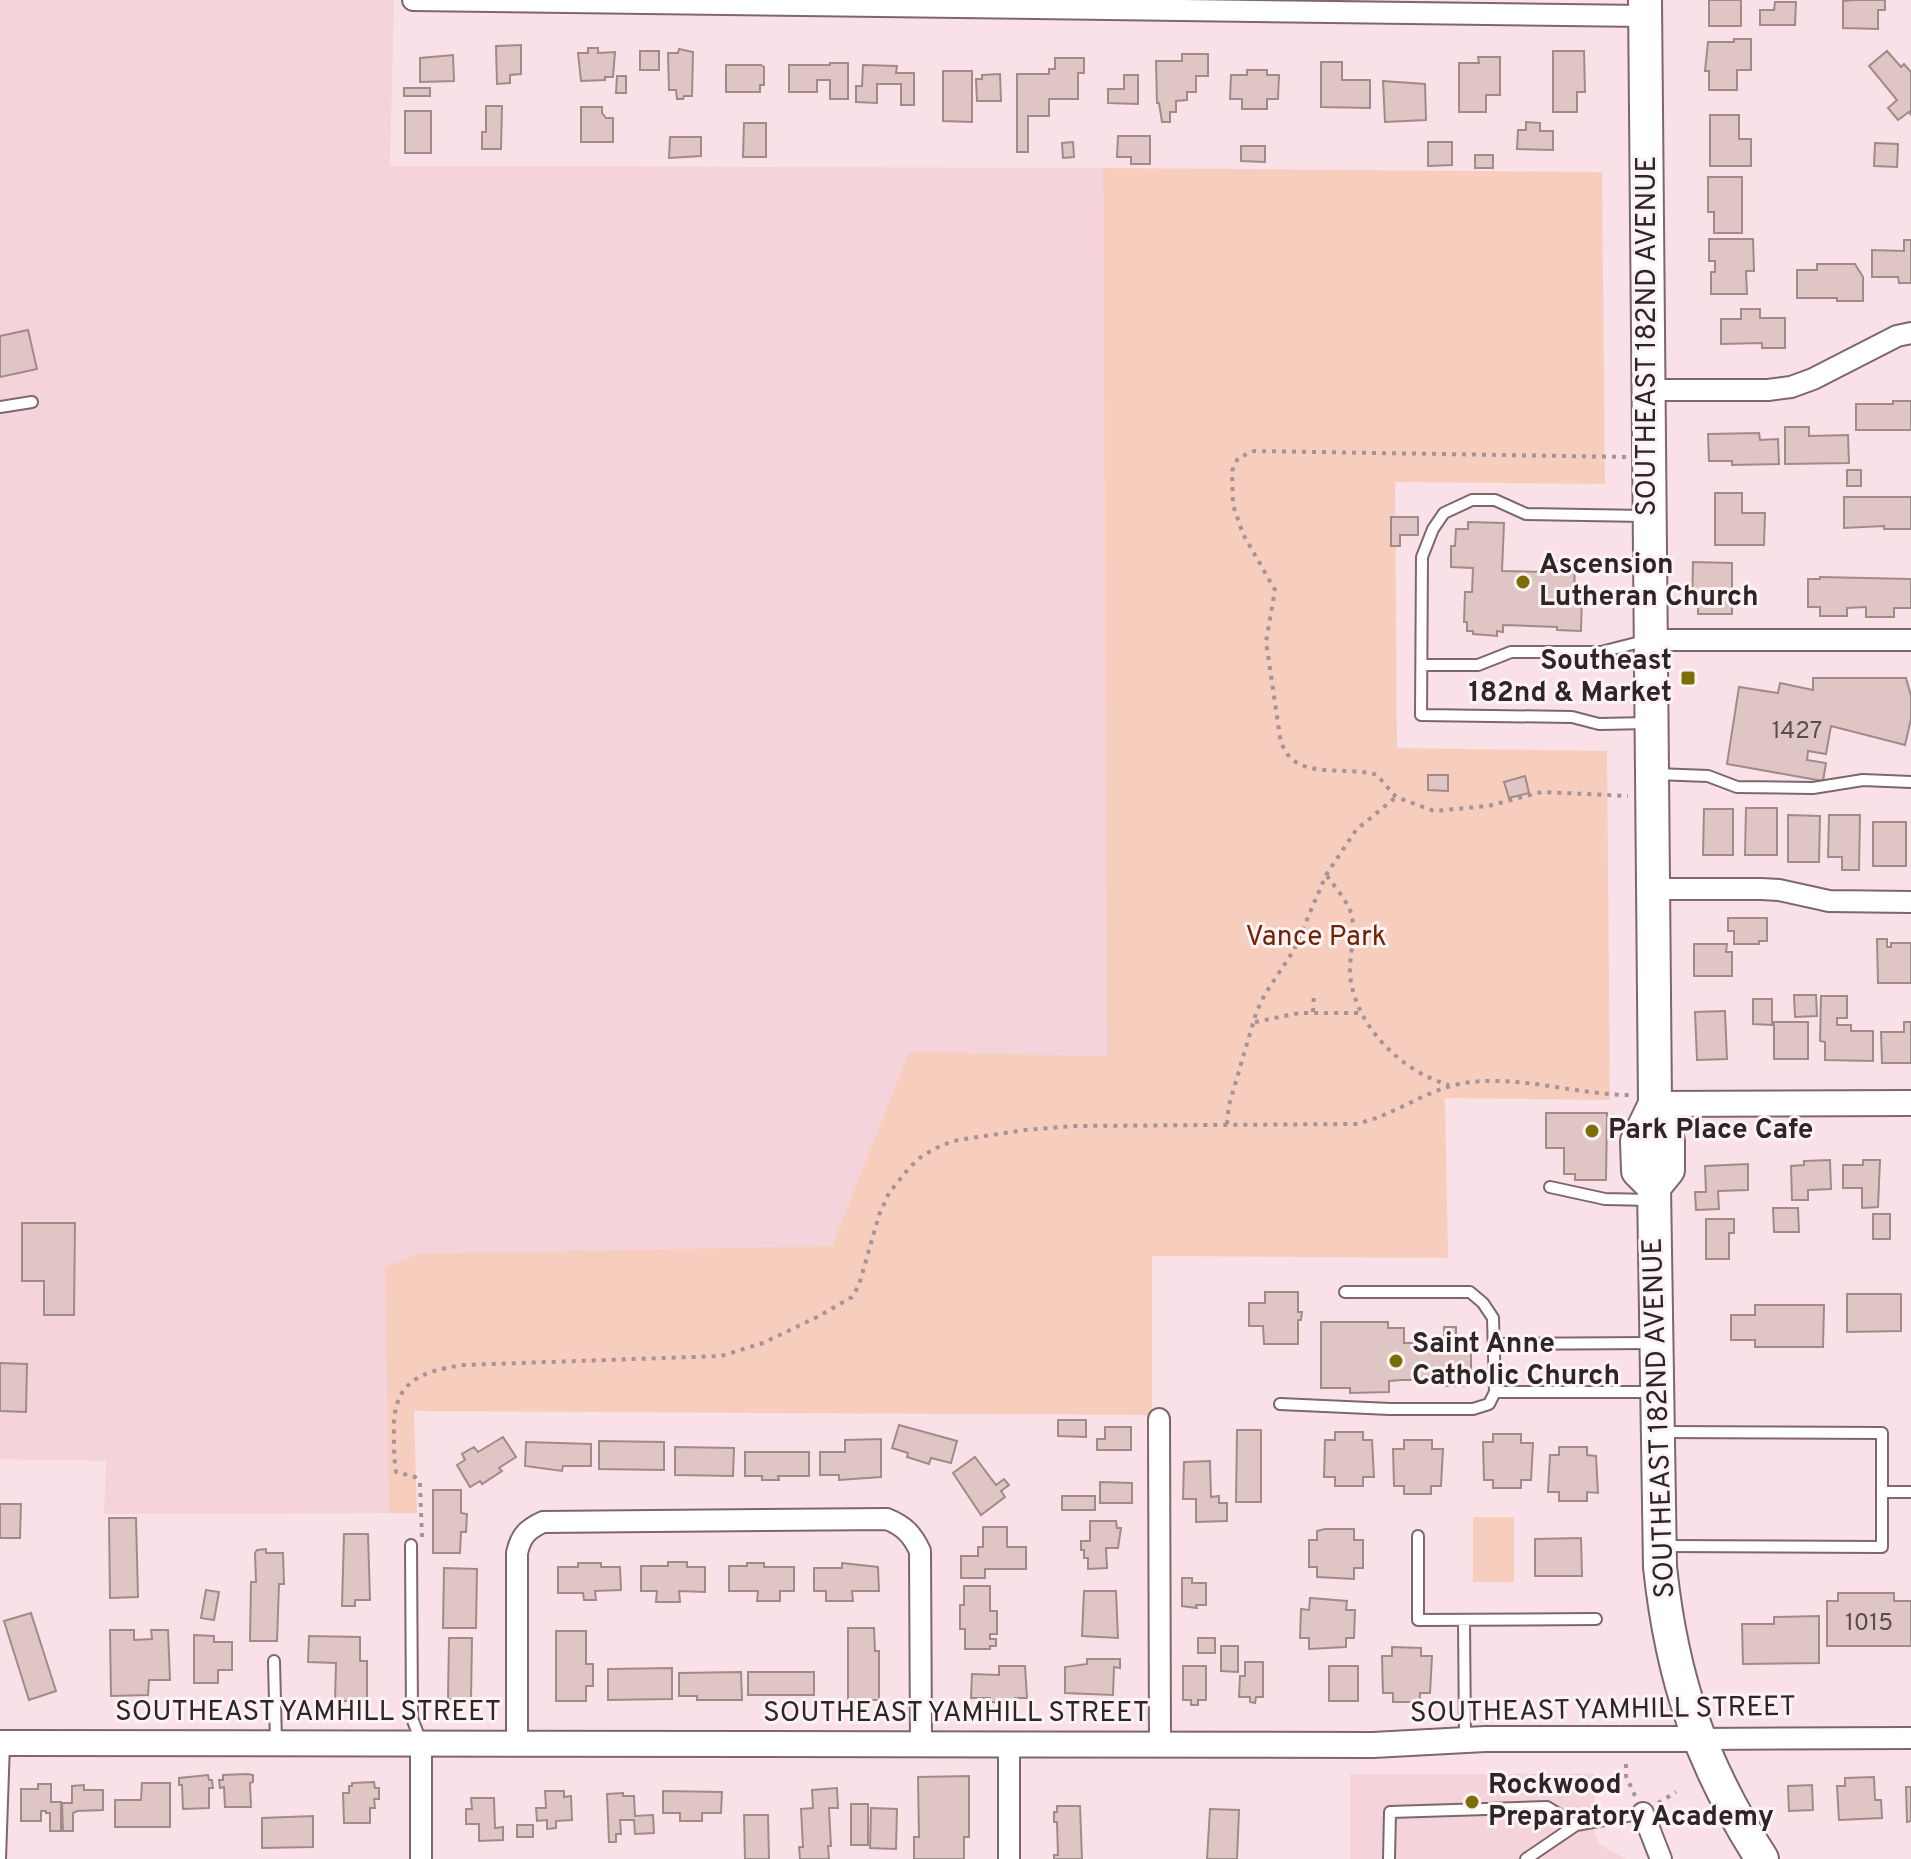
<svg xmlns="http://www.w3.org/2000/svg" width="1911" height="1859" font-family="Overpass,sans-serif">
  <rect width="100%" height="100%" fill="#fae1e7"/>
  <path fill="#f5d3da" d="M0,0h394l-4,166 713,2 4,888 -198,-4 -77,194 -416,8 -30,13 3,246 -285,1 2,-53 -106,-2z
    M1350,1774h244v56l5,14 27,15h-276z"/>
  <path fill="#f7cdbd" d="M1103,168l499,4 3,312 -210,-2 2,266 210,3 3,349 -165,-2 3,160 -296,-2v159l-738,-4 3,102h-28l-4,-246 31,-13 416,-8 77,-194 198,4z
    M1473,1517h41v65h-41z"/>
  <path fill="#dfc6c5" stroke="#a18a88" stroke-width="2" d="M1709,0h32v26h-32z
    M1854,0h31v10h-7v19l-35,-1v-27z
    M1775,2h21l-1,23h-35v-15h14z
    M1734,39h17v31h-14v20h-28v-19h-4l3,-29h26z
    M521,45v29l-11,1v8l-13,1 -1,-38z
    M588,48h10v5l17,-1 -2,25h-8v3l-24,1 -3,-28h10z
    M679,49l14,3 -1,44h-8l-1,3h-6l-1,-9h-7l-1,-37h10z
    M640,51h19v19h-19z
    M1553,51h31l1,41h-8v20h-24z
    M1887,51l14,16 3,-3 7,8v43l-2,-3 -11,8 -10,-12 9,-8 -28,-34z
    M1182,54h26v22h-12v16h-9v8l-11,1v11h-6v10h-8l-3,-19h-2l-1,-42h26z
    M453,55l1,26 -34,1v-24z
    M1478,57h22v38h-14v17h-27v-49h20z
    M1055,58h29v15h-6v26h-29v17h-21v36h-11v-78h32v-5h6z
    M1321,62h21v18h28v28l-49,-1z
    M830,63h18v36h-18v-19h-13v12h-28v-27h41z
    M726,65h35l3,2v18h-4v7h-34z
    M863,65l34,1 -1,7h18v32h-13v-21h-24v19l-21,-1v-16h6z
    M1247,70h20v5h12l-1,24h-11v10h-25v-10h-12l1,-24h16z
    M943,71h29v51l-29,-1z
    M1000,74l1,27h-24l-1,-22h6v-4z
    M1124,75h14v29l-30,-1v-14h16z
    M617,76h9v17h-10z
    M1383,81l42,3 1,36 -41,2z
    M404,88h26v8h-26z
    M486,106h16l-1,43h-19v-17h4z
    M581,107h21v6l4,5h7v24h-32z
    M405,111h26v42h-26z
    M1710,115h29v24h12v27h-41z
    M1526,122l14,1v8h13v19l-36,-1 1,-19h8z
    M744,123h22v34h-23z
    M1118,136h32v28h-19v-7h-14z
    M670,137h31v19l-32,2z
    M1073,142l1,15 -11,1 -1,-15z
    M1428,142h24v23l-24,1z
    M1875,143l23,1 -1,23 -23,-1z
    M1241,146h24v16l-24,-1z
    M1475,155h18v13h-18z
    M1708,177h34v56h-28v-21h-6z
    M1709,239h44l1,32h-8l1,23h-36v-22h4v-11h-6z
    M1904,240h7v43h-12l-1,-6h-26v-27l32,1z
    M1817,264h38l8,13v24h-26v-3h-40v-28h20z
    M1741,309h19v9h25v30h-23v-5l-41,1v-25h20z
    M28,330l9,39 -37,8v-41z
    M1893,401h18v29h-55v-26h37z
    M1785,427h24v9l39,-1 1,28 -64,1z
    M1759,433l1,7 18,-1 1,25 -47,1v-4h-23l-1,-27z
    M1847,470h14v16h-14z
    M1715,493h27v20h23l-1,32h-49z
    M1844,497h67v32h-27v-3l-40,2z
    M1391,517h27v18h-18v11h-9z
    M1468,522l36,1 -2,48 41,1 1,-11 31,1 -1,33h8l-1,36 -24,-1v-3l-54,-2v7l-6,-1v5l-24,-2v-3h-6v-9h-3l1,-30h7l1,-24 -22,-1v-21h4l1,-17h12z
    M1693,562l39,1v51h-34v-8h-6z
    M1820,577l91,2v29h-17v9h-28v-10l-19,1v8h-27v-9h-12v-28h12z
    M1813,678h93l5,18v23l-6,26 -74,-19 -5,28 -18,-3 -1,9 19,3 -3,18 -96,-17 12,-77 39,6 2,-10 33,7z
    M1428,775h20v16l-20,-1z
    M1525,776l4,17 -20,5 -5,-16z
    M1746,808h31v47h-32z
    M1704,809h29v46h-30z
    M1788,815l32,1 -1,46h-31z
    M1829,815h31l-1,55h-17v-13h-14z
    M1873,822h33v44h-33z
    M1728,918h39v23h-8v3h-25v-13h-6z
    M1877,939h10v8h4v-4h20v40h-33z
    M1694,944h33l-1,8h6v24h-38z
    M1794,995h22l1,21 -22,1z
    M1821,996h26v22h-10v7h14v6h22v30l-48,-1v-18l-5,-1z
    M1753,999h19v26l-19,-1z
    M1725,1011l2,48 -30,1 -2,-48z
    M1774,1022h34v37h-34z
    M1904,1022h7v41h-29l-1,-31h23z
    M1546,1113h61l-1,67h-31v-6h-11v-26h-18z
    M1830,1160l1,29 -23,1v10h-16l-1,-34 13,-1v-4z
    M1863,1160h17l-2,47 -16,1v-20h-19v-23h20z
    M1748,1164v26l-30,1 1,18 -23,1 -1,-18h11l-1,-26z
    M1773,1208h25l1,24h-25z
    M1873,1214h17v25h-17z
    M1706,1219h28v14h-5v26h-23z
    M22,1223h53l-1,92h-30v-34h-22z
    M1265,1292h33v20h4l-1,8h-3v24h-34l-1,-18h-14v-23h16z
    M1847,1294h54v37l-54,1z
    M1755,1305h69l-1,42h-68v-7h-24v-25h24z
    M1321,1322h67v6h16v15h40v-16h12v15h15v44h-28v-6h-41l-13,1v11l-39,1v-5h-29z
    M0,1363l27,1 -1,48 -26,-1z
    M1058,1420h28v17l-28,-1z
    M899,1425l58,16 -6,22 -20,-5 -2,6 -22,-7 1,-4 -16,-5z
    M1105,1427h26v23h-34v-11h8z
    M1237,1430h24v72h-25z
    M1335,1432h28v8h9l2,37h-11v9h-28v-9h-11l1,-37h10z
    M1493,1434h28v9h12l-2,37h-10v8h-28v-8h-9l-1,-38h10z
    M503,1437l13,20 -17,11 3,3 -20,13 -2,-3 -10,6 -13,-22 8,-5 -3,-6 12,-7 4,5z
    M881,1439v38l-42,3v-5h-19v-23h25v-12z
    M1404,1440h28v9h11l-2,37h-10v8h-27v-8h-10l-1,-37h11z
    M599,1441l65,1v28l-65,-1z
    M526,1442l65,2v22h-28l-1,5 -37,-5z
    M675,1447l59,1 -1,28 -58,-1z
    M1559,1447h28v8l9,1 2,37 -11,-1v9h-28v-9h-11l2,-37h9z
    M745,1452h64v24h-31l1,4h-17v-4h-17z
    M975,1457l21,28 8,-6 5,6 -8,6 4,6 -24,18 -28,-42z
    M1210,1461l1,36 8,-1v7h8v18l-31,1v-23h-13l1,-37z
    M1100,1482l32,1v20h-32z
    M433,1490h28v23l6,1 -1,18h-5l-1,21h-27z
    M1062,1496h33v14h-33z
    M0,1504h21l-1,34h-20z
    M109,1518h27l2,79 -28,1z
    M1090,1521h26l1,7h4l-3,20h-12l1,20 -19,1v-11h-4v-8h-3v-9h9z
    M983,1527h24v20h19v22h-41v9h-24v-22h17v-9h5z
    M1325,1529h29v11h9v28h-9v11l-37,-2v-10h-8v-27h8v-9z
    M344,1534h24l2,66h-15v6h-13z
    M1581,1538l1,38h-47v-37z
    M266,1549v4h17l1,31h-5l-2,57h-27l1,-59h5l-1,-29 2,-3z
    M668,1562h19v5h18v25l-26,-1 1,11h-24l1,-11h-16v-25h27z
    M578,1563h23v4h19l1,23 -26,1 1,9h-12l-1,-7h-25v-26h20z
    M747,1563h17v4h30v24h-14v10h-23l1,-10h-29v-25h18z
    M842,1563l36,4 1,24h-27l1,10h-27v-10h-12v-23h28z
    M444,1568l33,1 -1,59h-33z
    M1182,1578h10v5h14v22h-10l1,3 -15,-2z
    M964,1586h26v25h7v23h-7v5h6v7h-6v3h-25v-20h-5v-24h4z
    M206,1590l13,2 -5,28 -13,-2z
    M1084,1591h32l2,47 -36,-2z
    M1838,1593h56v8h17v45h-84v-45h11z
    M1310,1598l37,3 -1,9h9l-1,28h-8v9l-37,2v-11h-9l1,-29 8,1z
    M31,1613l25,78 -27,9 -25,-79z
    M1819,1616v47l-76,1 -1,-40h32v-7z
    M848,1628h26l1,23h4v49h-31z
    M110,1630h24v10l18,-1 -1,-9h17l2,50h-21l-1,15 -37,1z
    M556,1631h30v33h7v22h-7v15h-30z
    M194,1635l20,1v6h18v28h-14v13h-24z
    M309,1636l51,1v24h7v40h-32l1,-38 -28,-1z
    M449,1638h23l-1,62 -23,-1z
    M1198,1638h17v15h-17z
    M1221,1646h17v26l-17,-1z
    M1392,1647l29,1v8h11l-2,37h-10v9h-27v-9h-10l-1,-37h10z
    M1087,1659h33v9l-6,-1 -1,28 -48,-2v-26l22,-3z
    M1245,1662h18v35h-7l-1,6 -5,-1v-5h-11l1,-21h5z
    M999,1666h26l2,32h-12v5l-25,-1v-4h-19l1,-24 27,1z
    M1183,1666h23v34h-8v5h-7v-5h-8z
    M1329,1666h29v35h-29z
    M672,1668v31l-64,1v-31z
    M741,1672l1,28h-45v-4h-18v-23z
    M748,1672h66v23h-66z
    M247,1774l6,1v7l-3,1 1,24h-26l-1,-20 -4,1 -1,-8h4v-5z
    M208,1775l1,5h3l1,8h-4v20l-26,1 -1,-24h-3v-7z
    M969,1776v61h-5v22h-50v-22h5l-1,-60z
    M1874,1777l1,23h6l1,18 -43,2 -2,-34h8v-8z
    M374,1782l1,6h4v11h-5l1,9h-5v15h-26l-1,-30h6v-7h3v-3z
    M142,1783h28v44h-55v-27h26z
    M38,1784h13v18h10v29h-11v-18h-4v-2h-5v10h-20v-32h17z
    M84,1785v5h19v20l-26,1 -4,2v18h-10l-1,-28h10v-17z
    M1812,1785l1,25 -24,1 -1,-25z
    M1906,1787h5v34l-4,1z
    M837,1788l1,20h-9l2,38h-3l1,13h-29l-1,-12h4l-2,-38 12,-1 -1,-18z
    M545,1791h19v6l7,-1 1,24 -16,1v7l-9,1v-9l-10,1 -1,-13h10z
    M663,1791l59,1 -1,21h-19v8h-22v-8h-17z
    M623,1793v3h11l1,20 18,-1 1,18 -19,1 -1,-14h-14l1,14h-5v8h-7l-2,-48z
    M471,1798h23l1,30 8,-1v13l-24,1v-17h-13v-15h6z
    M851,1804h17v41h-17z
    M1057,1806h23l2,53h-28v-4h4l-1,-33h-3v-10h3z
    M871,1808l26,1 -1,40 -26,-1z
    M1210,1809l29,1 -2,49h-30z
    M744,1815h24l1,44h-24z
    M313,1816v31l-51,1v-30z
    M517,1825h16v12h-16z"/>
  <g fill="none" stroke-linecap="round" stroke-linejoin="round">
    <g stroke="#7d676c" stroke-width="14">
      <path id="service" d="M0,407l32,-5
        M1645,516l-119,-2 -31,-14h-23l-28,13 -11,16 -11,28 -1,158 151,2 27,7 50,-1
        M1422,665h56l33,-13h90l47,-12
        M1656,774l52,2 29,11 76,1 50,-8 48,2
        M1550,1187l55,12 47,1
        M1495,1344l159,-1
        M1495,1392h158
        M1280,1404l110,5h83l16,-5 6,-12 -2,-74 -10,-15 -13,-11h-125
        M1660,1432l222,1v114l-216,-1
        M1882,1492h29
        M1418,1536v84l178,-1
        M411,1545l1,173 9,24
        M1464,1620l1,118
        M274,1661l2,82
        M0,1859l4,-116
        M1389,1859l1,-47 157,-5 29,18
        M1526,1859l50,-34 67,-12"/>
    </g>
    <g stroke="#7d676c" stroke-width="24">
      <path id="minor" d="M413,0l1232,16
        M1648,390h120l23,-3 22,-8 84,-43 14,-3
        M1650,640h261
        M1653,889h108l18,1 50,11 82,1
        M1159,1419l1,326
        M1698,1739l213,-1
        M421,1743v116
        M517,1743v-190c4,-18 11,-24 26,-31l344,-3c17,7 25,15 33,32l1,193
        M1643,1813l18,46
        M1009,1859v-115"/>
    </g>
    <g stroke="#7d676c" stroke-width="28">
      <path id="tertiary" d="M1655,1104l256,-1
        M0,1743l1373,2 112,-6h213"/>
    </g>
    <g stroke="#7d676c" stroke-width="36">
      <path id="primary" d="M1645,0l10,1104 13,37v29l-14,17
        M1655,1104l-18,37 1,30 16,16 6,380c12,113 41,197 102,292"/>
    </g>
    <path stroke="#a59397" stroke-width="4" stroke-dasharray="4 6" stroke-linecap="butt" d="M1626,457l-372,-6 -16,7 -6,13 1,34 10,29 32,56 -9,52 14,95c10,47 64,27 97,38l19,22 38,14 54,-5 54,-14 86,4
      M1327,876c8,11 19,23 24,37 6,20 -2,41 -1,62 5,51 52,97 99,110
      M1313,1012l1,-20
      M1255,1022l44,-9h64
      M1227,1124l2,-19 27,-92 9,-19 29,-44 32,-75 30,-45 40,-33
      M422,1537l-2,-54 -5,-6 -19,-5c-2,-13 -2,-25 -2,-38 -2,-51 23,-62 69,-69l258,-9 42,-13 54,-26 35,-20 7,-12 20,-70 10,-22 20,-25 13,-12 20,-11 16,-5 67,-10 49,-4 281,-2c36,-7 67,-32 104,-40 56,-11 116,11 172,11
      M1626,1764v12l9,20
      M1658,1803l18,-11"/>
    <use href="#service" stroke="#fff" stroke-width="10"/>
    <use href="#minor" stroke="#fff" stroke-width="20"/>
    <use href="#tertiary" stroke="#fff" stroke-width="24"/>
    <use href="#primary" stroke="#fff" stroke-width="32"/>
  </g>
  <g fill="#7c6d09" stroke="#fdf3f5" stroke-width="3">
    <circle cx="1523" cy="582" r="8"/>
    <rect x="1680" y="670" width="16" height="16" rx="4"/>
    <circle cx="1592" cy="1131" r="8"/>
    <circle cx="1396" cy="1361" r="8"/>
    <circle cx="1472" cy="1802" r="8"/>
  </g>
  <g text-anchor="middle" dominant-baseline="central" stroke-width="6" stroke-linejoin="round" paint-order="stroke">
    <g font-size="24" fill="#5a4d4e">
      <text x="1797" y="732">1427</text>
      <text x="1869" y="1624">1015</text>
    </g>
    <g font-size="28" fill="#2e2527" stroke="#fdf3f5">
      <text transform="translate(1648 336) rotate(-90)">SOUTHEAST 182ND AVENUE</text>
      <text transform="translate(1660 1418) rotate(-92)">SOUTHEAST 182ND AVENUE</text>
      <text transform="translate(1603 1711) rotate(-1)">SOUTHEAST YAMHILL STREET</text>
      <text x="308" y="1713">SOUTHEAST YAMHILL STREET</text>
      <text x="956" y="1714">SOUTHEAST YAMHILL STREET</text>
    </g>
    <g font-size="28" font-weight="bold" fill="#2e2527" stroke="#fdf3f5" text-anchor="start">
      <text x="1539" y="566">Ascension<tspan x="1539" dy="32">Lutheran Church</tspan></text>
      <text x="1672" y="662" text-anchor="end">Southeast<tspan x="1672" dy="32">182nd &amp; Market</tspan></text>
      <text x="1608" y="1131">Park Place Cafe</text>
      <text x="1412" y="1345">Saint Anne<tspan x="1412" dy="32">Catholic Church</tspan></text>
      <text x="1488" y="1786">Rockwood<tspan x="1488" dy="32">Preparatory Academy</tspan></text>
    </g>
    <g font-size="28" fill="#6f2300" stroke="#fdf3f5">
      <text x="1316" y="938">Vance Park</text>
    </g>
  </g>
</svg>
